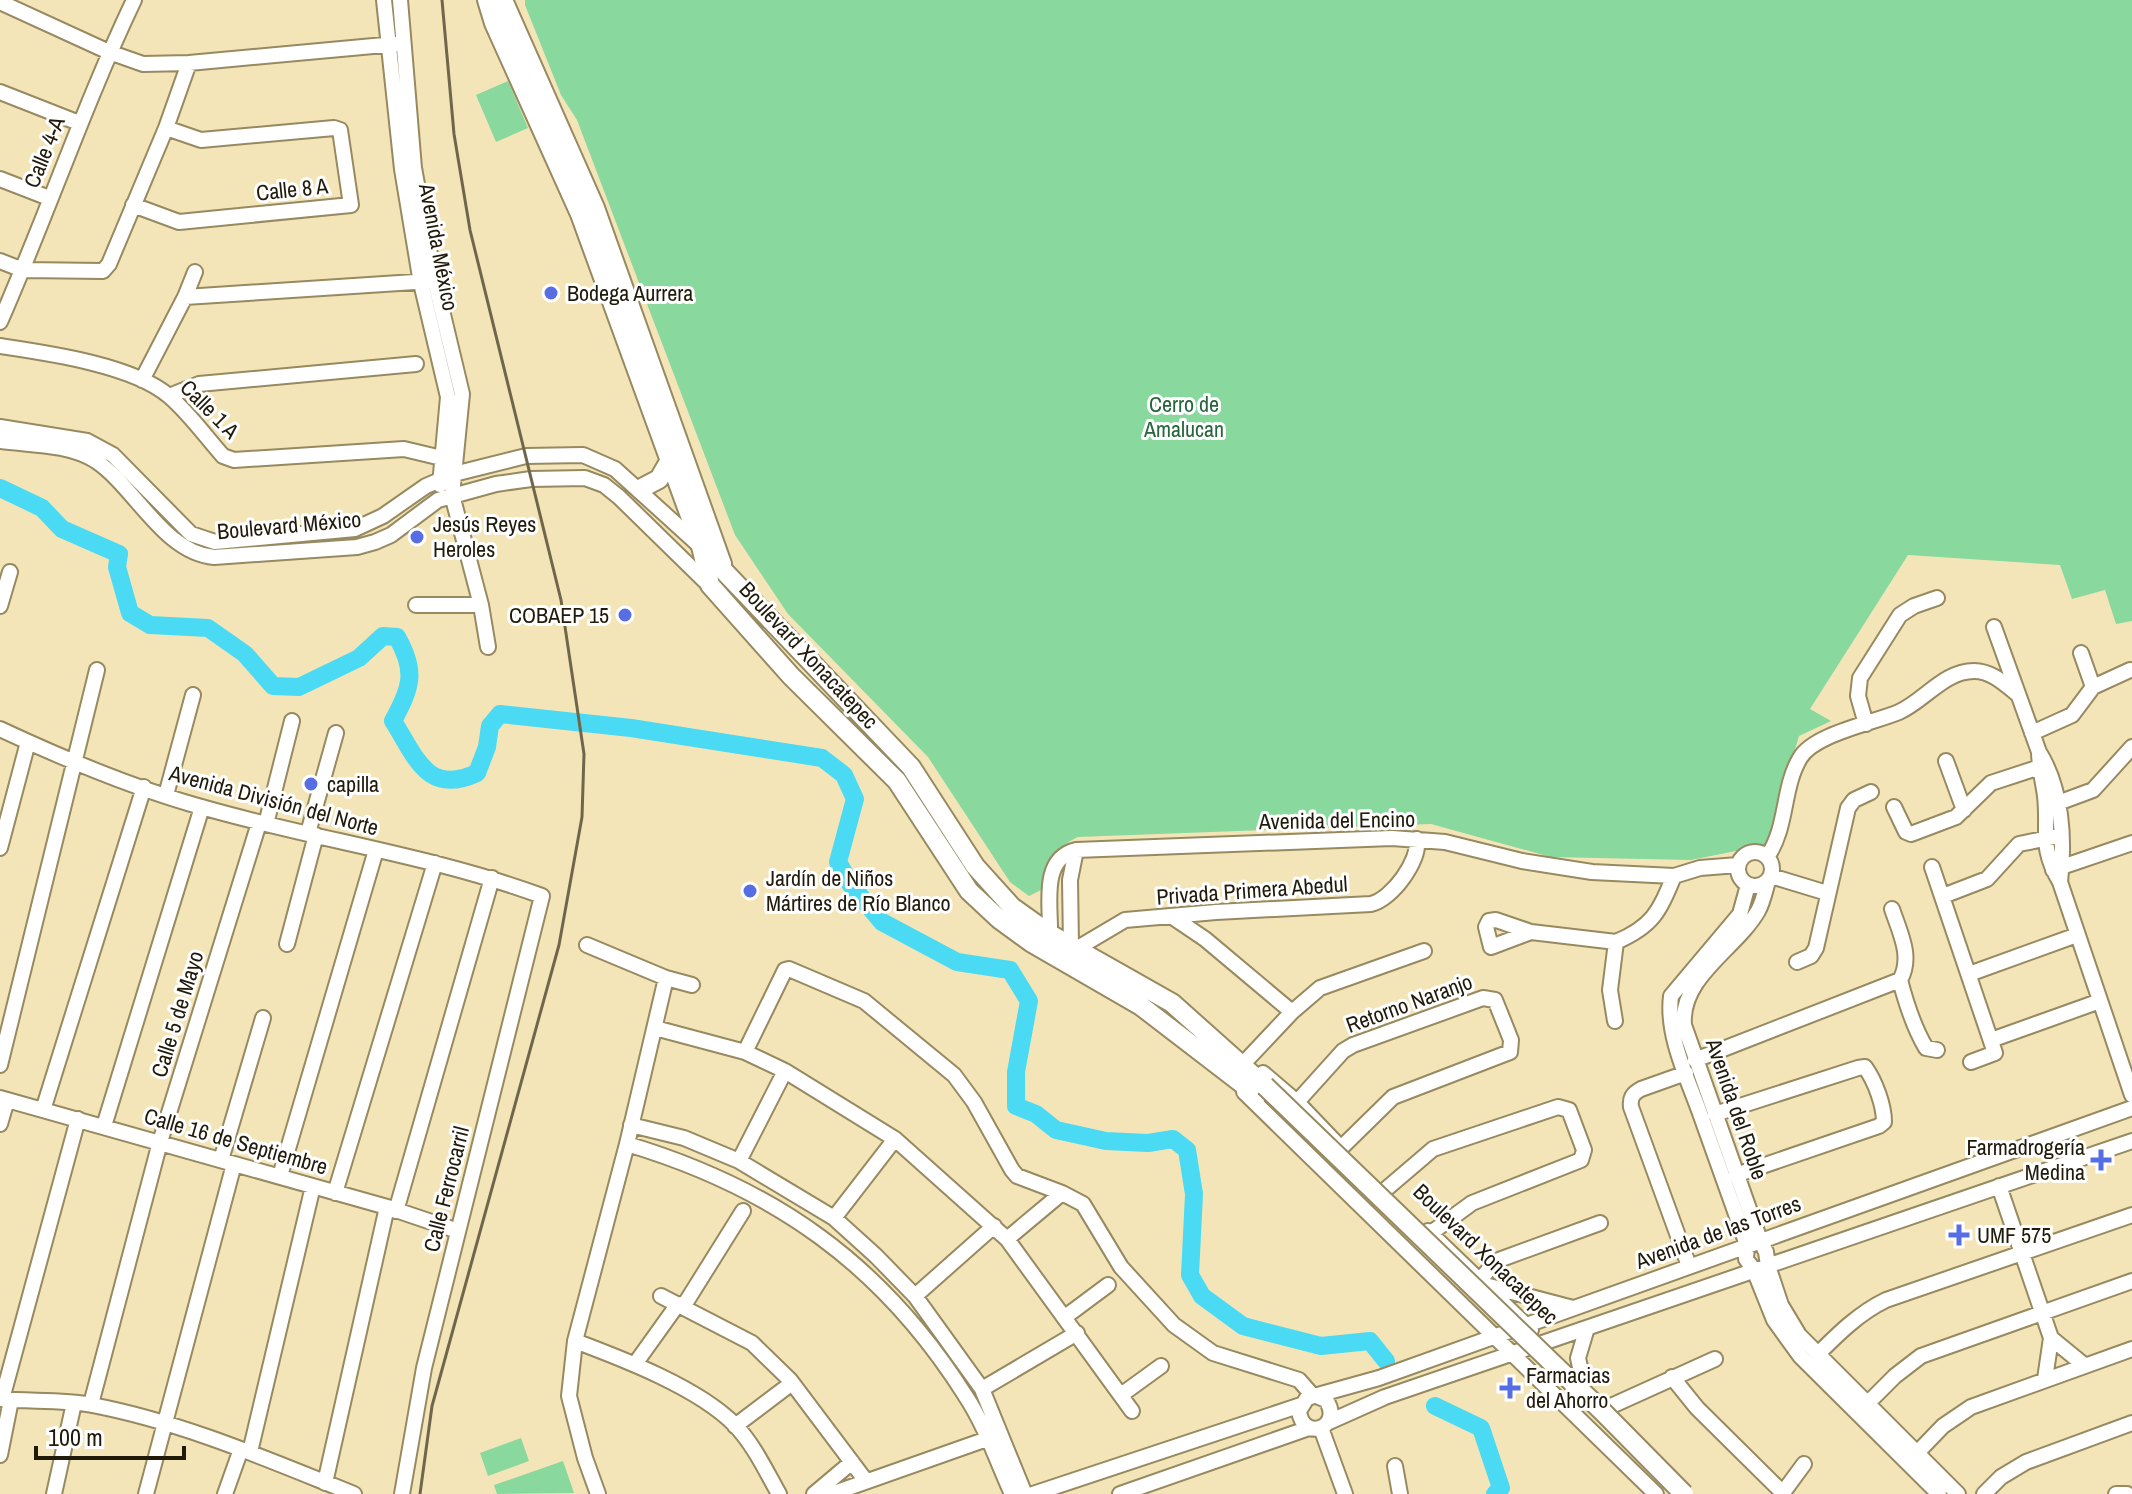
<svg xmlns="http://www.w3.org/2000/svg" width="2132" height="1494" font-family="'Archivo Narrow',sans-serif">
  <rect width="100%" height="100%" fill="#f4e5b9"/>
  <path fill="#89d89e" d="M525,0h1607v621l-16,3 -11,-34 -33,9 -12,-34 -152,-10 -98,154 21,12 -32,15 -33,109 -75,15 -140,-3 -120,-33 -353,13c-25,12 -29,26 -35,52l-14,7 -19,-14 -82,-125 -140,-143 -53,-79 -158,-415 -16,-25 -36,-90z
    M508,81l20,47 -32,14 -20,-47z
    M521,1438l8,23 -41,15 -8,-23z
    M563,1461l11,32 -77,1 -3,-9z"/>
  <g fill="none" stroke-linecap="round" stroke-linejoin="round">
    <path stroke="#4adaf3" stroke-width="18" d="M0,488l42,20 20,21 57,25 -2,13 13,46 20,12 58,3 37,26 28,32 26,1 60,-29 24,-22 14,1c20,35 14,50 -4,84 23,36 34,75 84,52l10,-26 3,-21 10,-12 131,14 191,30 22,17 11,24 -17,63 13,23 31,37 75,40 53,8 19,31 -13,71v34l20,8 20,16 50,11 42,2 25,-4 14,11 7,44 -4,81 12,21 41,30 78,20 49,-5 16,20
      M1435,1406l46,22 20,60 -6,6"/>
    <g stroke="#978960" stroke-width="18">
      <path id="minor" d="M384,0l18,169 19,114 27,114 -8,88
        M400,0l14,168 21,113 27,113 -10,101 29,110 7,42
        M0,2l109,50 34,12 46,-1 206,-19
        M0,92l79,31
        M0,179l49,19
        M133,205l46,17 172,-17 -11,-75 -6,-2 -133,12 -35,-12
        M0,261l23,9 80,1 6,-7 57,-136 23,-65
        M185,297l245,-16
        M0,322c47,-107 84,-217 134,-322
        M0,346c47,7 133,19 169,50 20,17 37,41 54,60l11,4 170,-11 46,11
        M142,380l43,-83 10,-25
        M169,396l30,-12 217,-20
        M0,427l87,14 26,14 78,79 24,8 140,-13 28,-13 43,-30 28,-12 72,-18 57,-1 32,14 85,77
        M0,441c32,4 69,3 96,20 39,26 68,92 118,96l143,-10 18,-5 16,-7 47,-35 58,-16 35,-5 54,-1 19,7 15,12 90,88
        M416,605h65
        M0,606l10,-34
        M1994,627l45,125c23,37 26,87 21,130
        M2081,653l12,34
        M1866,724l-8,-28 2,-18 40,-63 14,-9 23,-8
        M0,729c62,29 139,61 205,79 112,32 228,48 337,88l-118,472 -22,126
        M2032,733l40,-18 21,-28 37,-17
        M2039,752c0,15 4,29 6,44 4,36 -6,51 15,86l72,213
        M1946,761l18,49
        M166,795l27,-100
        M2058,803l35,-13 39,-43
        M1894,807l12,25 5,2 45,-17 35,-34 55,-18
        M266,824l26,-103
        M308,833l28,-100
        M0,848l28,-106
        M1738 869a17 17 0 1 1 34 0a17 17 0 1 1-34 0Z
        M1767,857c21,-30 15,-69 33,-99 14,-24 73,-35 99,-46 25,-11 45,-41 75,-41 17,0 30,12 42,22
        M1932,867l63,186 -24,9
        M2053,870l79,-27
        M1771,876l56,17
        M1768,881c-3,10 -5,21 -10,30 -22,38 -78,66 -74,114l76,215 6,12 2,14 13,39 18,30 159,159
        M1748,885l-8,29 -69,82c-5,40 17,83 30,120 15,43 31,86 46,129l-1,14 8,11 20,50 26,36 139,138
        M1943,896l44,-17 32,-35 35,-7
        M1892,909c8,24 21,48 8,71 6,23 14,48 26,68l11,2
        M1171,916l34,23 87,73
        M1531,932l-40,15 -5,-20 3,-6 7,-1 35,12 85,10
        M1050,934c1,-28 -10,-75 26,-84l316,-12 53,4 77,19 70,11 82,4 26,-8 38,-3
        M287,944l29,-109
        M587,945l79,33 26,7
        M1071,945l-1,-65 6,-30
        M1073,957l3,-8 49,-29 91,-8 155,-8c21,-5 49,-43 46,-65
        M1797,962l14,-6 5,-8 32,-140 6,-8 17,-8
        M1969,974l108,-39
        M1615,1021l-5,-31 6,-48c37,-16 43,-30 58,-66
        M655,1028l90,24 40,19 110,68 112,100 125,172
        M1991,1040l109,-39
        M745,1052l40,-82 4,-1 75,32 90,74 20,27 38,68 5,6 45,17 21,11 38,63 53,58 39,28 86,27 14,16
        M1695,1060l205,-80
        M0,1065l97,-395
        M1242,1065l50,-53 28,-24 104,-37
        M1263,1073l34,29 43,45
        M1686,1073l-45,16c-9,5 -11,9 -10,18l58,159
        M1244,1092l412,402
        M0,1098l387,109 71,24
        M1297,1102l46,-51 10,-6 130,-47 12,2 16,40 -1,12 -117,45 -52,51
        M43,1110l101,-323
        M1715,1114l143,-46 7,-1c10,14 19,38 19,55l-5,4 -143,49
        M0,1124l7,-24
        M631,1125l53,13 55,23 95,57 42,38 39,40 67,93 42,103
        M104,1126l98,-319
        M627,1144c147,44 255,120 338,251 20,30 32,66 47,99
        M221,1160l42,-142
        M739,1161l46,-90
        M280,1176l96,-326
        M1999,1186l52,152 -6,41
        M1385,1190l48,-41 125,-42 11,3 15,40 -3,10 -109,43 -41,30
        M335,1193l100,-330
        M396,1211l96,-333
        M834,1218l61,-79
        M1428,1231l103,99
        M1007,1239l55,-46
        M1480,1280l16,-19 104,-38
        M1489,1286l84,22
        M661,1296l91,47 38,37 76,101
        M915,1296l79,-70
        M683,1307l60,-96
        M1065,1317l43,-32
        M2051,1338l33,27
        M575,1341c48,18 124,47 160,84 19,20 31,46 44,69
        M1817,1355c21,-21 42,-42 69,-55l246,-85
        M635,1364l43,-60
        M1672,1377l25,31 86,85
        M1583,1381l-5,-23 9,-30
        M982,1389l95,-56
        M1121,1395l40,-29
        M1319,1397l7,3c18,27 -23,43 -27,11l8,-13 72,-20 753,-270
        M0,1399c30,3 62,0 92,6 90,17 177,55 262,89
        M2,1399l76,-280
        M91,1404l69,-262 99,-319
        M1867,1404l28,-28 26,-20 211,-75
        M1609,1407l106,-48
        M1329,1422l56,-25 747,-256
        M735,1426l57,-43
        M1321,1428l24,66
        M250,1452l63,-266
        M1917,1453l26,-27 28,-19 161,-58
        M0,1455l11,-55
        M1395,1466l5,28
        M325,1483l62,-276
        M54,1494l20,-91
        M146,1494l88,-330
        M225,1494l16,-45
        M598,1494l-13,-36 -16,-62 6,-55 52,-197 39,-166
        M814,1494l38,-32
        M831,1494l156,-55
        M1033,1494l268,-89
        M1120,1494l189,-66
        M1782,1494l22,-30
        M1984,1494l17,-17 25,-15 106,-39
        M2116,1494h11"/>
    </g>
    <g stroke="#978960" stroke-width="22">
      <path id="major" d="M487,0l7,23 86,191 121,332 9,39 81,91 106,105 72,110 30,28 33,24 109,63 116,89
        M503,0l92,208 127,356
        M640,489l19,-10 11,-19
        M701,547l210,220 64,99 37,41 38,27 122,69 93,83"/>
    </g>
    <use href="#minor" stroke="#fff" stroke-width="14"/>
    <use href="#major" stroke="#fff" stroke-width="18"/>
    <path stroke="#6f664b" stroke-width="3" d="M420,1494l12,-88 127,-461 23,-128 2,-63 -23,-154 -91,-370 -16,-96 -12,-134"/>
    <g stroke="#978960" stroke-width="22" stroke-linecap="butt">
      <path id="major-bridge" d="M1265,1086l337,325 82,83"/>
    </g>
    <use href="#major-bridge" stroke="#fff" stroke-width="18"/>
  </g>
  <g fill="#576de3" stroke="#fff" stroke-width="3">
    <circle cx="551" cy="293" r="8"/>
    <circle cx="417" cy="537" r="8"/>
    <circle cx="625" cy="615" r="8"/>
    <circle cx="311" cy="784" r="8"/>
    <circle cx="750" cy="891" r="8"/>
    <path d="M2097 1148h8v8h8v8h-8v8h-8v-8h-8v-8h8z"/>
    <path d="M1955 1223h8v8h8v8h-8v8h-8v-8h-8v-8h8z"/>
    <path d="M1506 1376h8v8h8v8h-8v8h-8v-8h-8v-8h8z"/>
  </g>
  <g text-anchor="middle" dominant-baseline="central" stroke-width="6" stroke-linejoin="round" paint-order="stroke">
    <g font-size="22" fill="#201a0a" stroke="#fff">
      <text transform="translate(44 152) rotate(-68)">Calle 4-A</text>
      <text transform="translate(292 189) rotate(-6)">Calle 8 A</text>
      <text transform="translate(439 247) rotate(79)">Avenida México</text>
      <text transform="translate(210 409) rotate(45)">Calle 1 A</text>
      <text transform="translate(289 525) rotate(-5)">Boulevard México</text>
      <text transform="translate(809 655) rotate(47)">Boulevard Xonacatepec</text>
      <text transform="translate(274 800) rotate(15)">Avenida División del Norte</text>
      <text transform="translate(1337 820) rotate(-1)">Avenida del Encino</text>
      <text transform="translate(1252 890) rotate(-4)">Privada Primera Abedul</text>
      <text transform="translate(1409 1003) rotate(-20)">Retorno Naranjo</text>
      <text transform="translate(177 1014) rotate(-73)">Calle 5 de Mayo</text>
      <text transform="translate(1737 1109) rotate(71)">Avenida del Roble</text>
      <text transform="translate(236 1141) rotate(16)">Calle 16 de Septiembre</text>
      <text transform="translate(446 1189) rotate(-76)">Calle Ferrocarril</text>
      <text transform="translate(1718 1232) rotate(-20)">Avenida de las Torres</text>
      <text transform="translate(1486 1254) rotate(44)">Boulevard Xonacatepec</text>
    </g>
    <g font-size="22" fill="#201a0a" stroke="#fff" text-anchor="start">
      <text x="567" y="293">Bodega Aurrera</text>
      <text x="433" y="524">Jesús Reyes<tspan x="433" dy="25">Heroles</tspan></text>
      <text x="609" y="615" text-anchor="end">COBAEP 15</text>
      <text x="327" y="784">capilla</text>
      <text x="766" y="878">Jardín de Niños<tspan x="766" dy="25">Mártires de Río Blanco</tspan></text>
      <text x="2085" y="1147" text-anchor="end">Farmadrogería<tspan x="2085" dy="25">Medina</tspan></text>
      <text x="1977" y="1235">UMF 575</text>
      <text x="1526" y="1375">Farmacias<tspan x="1526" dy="25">del Ahorro</tspan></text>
    </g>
    <g font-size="22" fill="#28653c" stroke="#fff">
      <text x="1184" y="404">Cerro de<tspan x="1184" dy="25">Amalucan</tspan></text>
    </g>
  </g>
  <path d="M36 1446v12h148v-12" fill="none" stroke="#201a0a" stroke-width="4"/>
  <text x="48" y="1446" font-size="24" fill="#201a0a" stroke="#ffffff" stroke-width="6" paint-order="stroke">100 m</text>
</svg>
